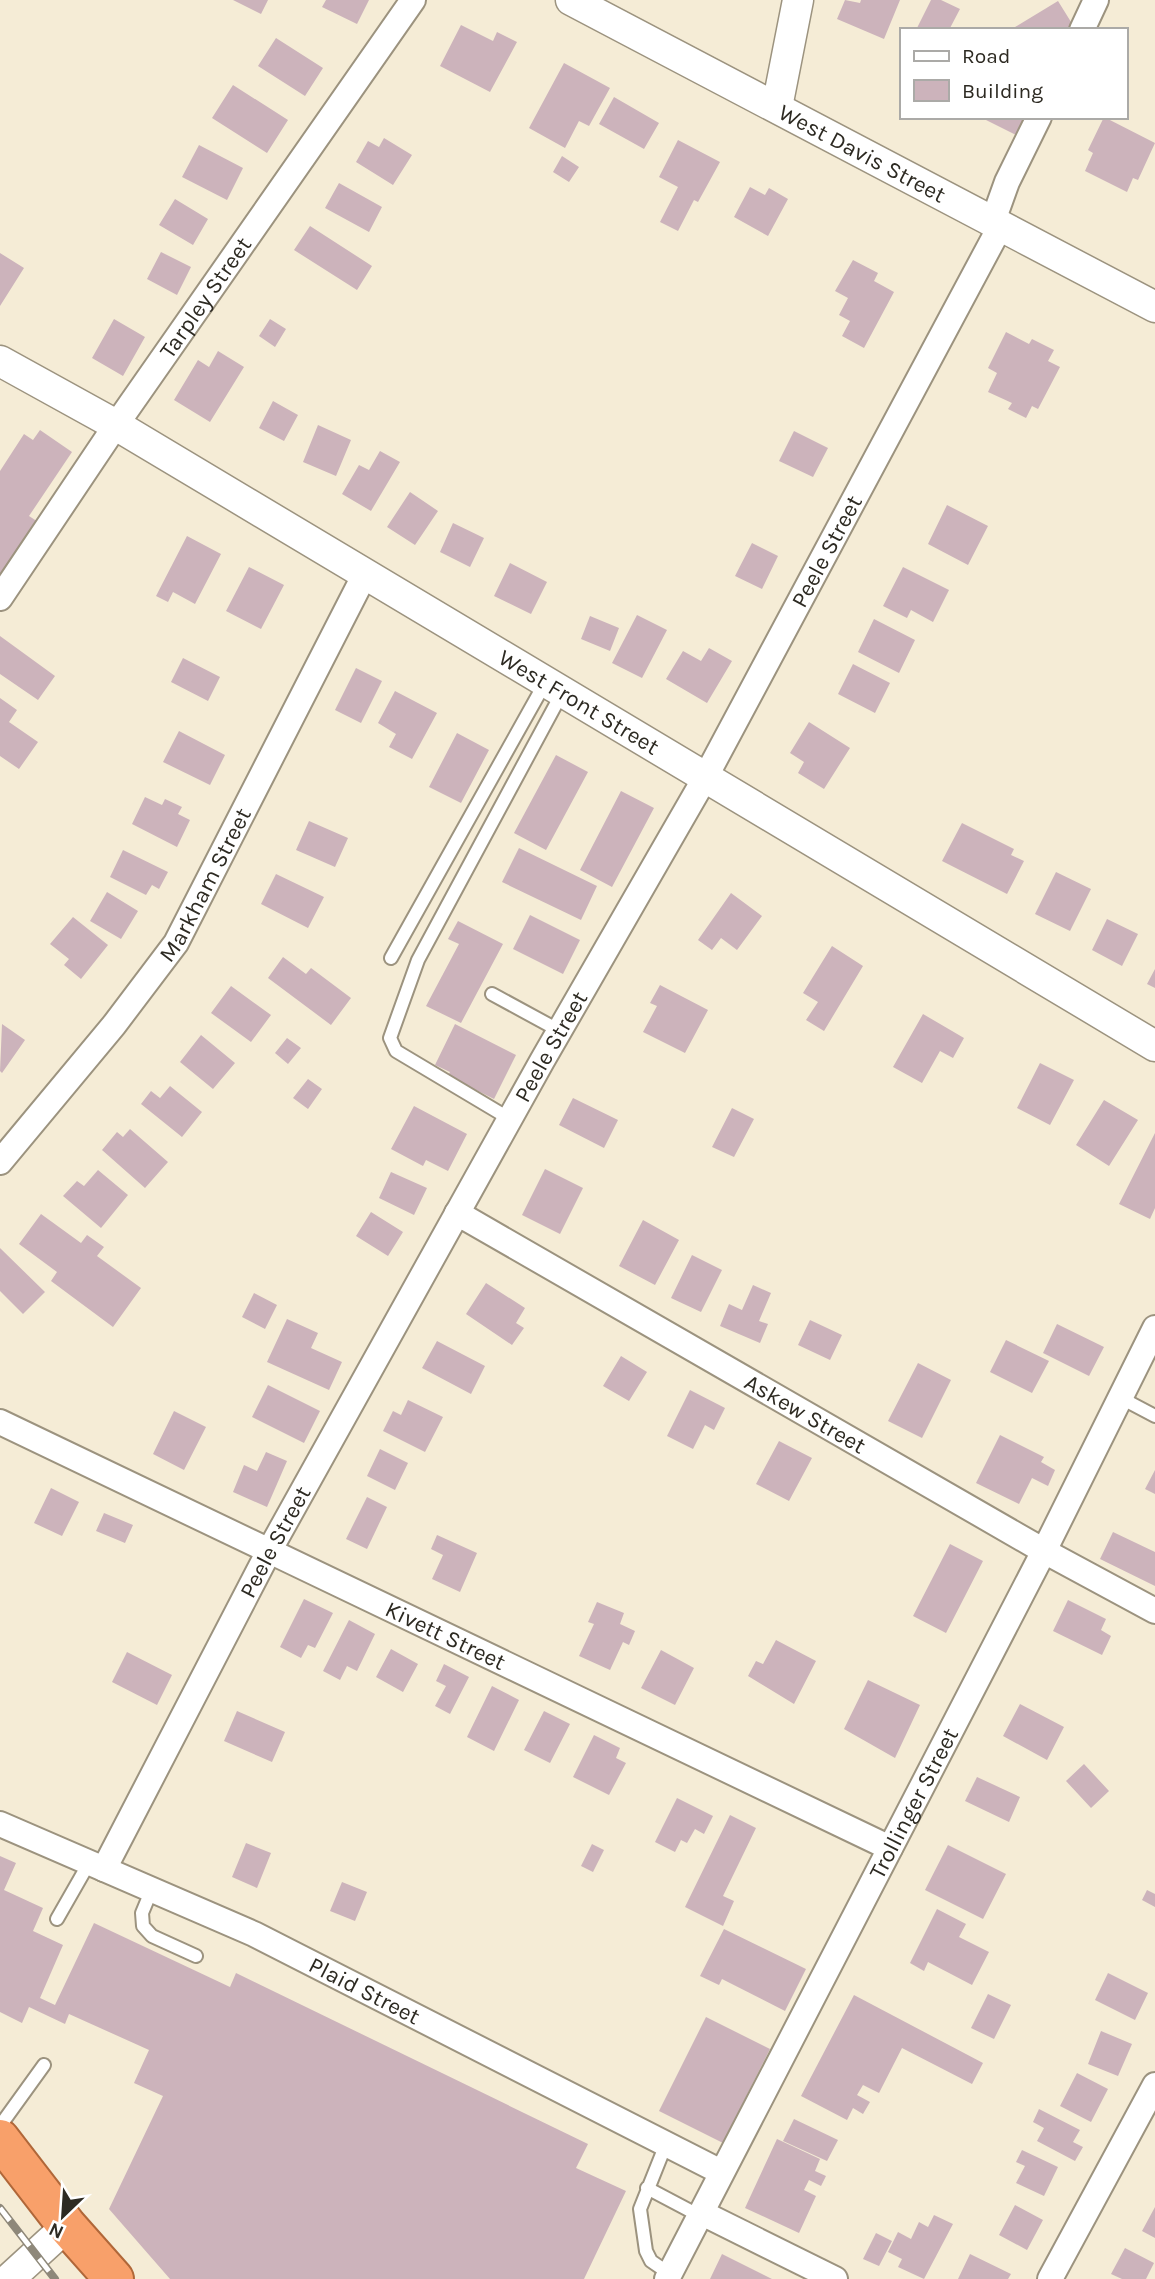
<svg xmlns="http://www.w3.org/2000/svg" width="1155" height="2279" font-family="Karla,sans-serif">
  <rect width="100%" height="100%" fill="#f5ecd6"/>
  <path fill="#ccb3bb" d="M233,0h35l-7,14z
    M326,0h43l-12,24 -35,-17z
    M845,0l15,3 1,-3h39l-16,39 -47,-20z
    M931,0h10l19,9 -11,21h-33z
    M1058,1l18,29h-66z
    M461,25l32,16 4,-9 20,10 -27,50 -50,-26z
    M276,38l47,30 -18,28 -47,-30z
    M564,63l46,25 -21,38 -10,-5 -14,27 -36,-20z
    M233,85l55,35 -21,33 -55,-35z
    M614,97l45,26 -15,26 -45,-25z
    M980,117h49l-9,20z
    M1104,117l51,26 -17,37 -5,-2 -6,14 -42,-21 8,-18 -5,-3z
    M384,138l28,17 -19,30 -37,-23 12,-21 11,6z
    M678,140l42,22 -22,40 -4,-2 -16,31 -18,-9 18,-35 -19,-10z
    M199,145l44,23 -16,32 -45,-23z
    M562,156l17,11 -10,15 -16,-10z
    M339,183l43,24 -13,25 -44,-24z
    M750,187l15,8 4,-7 19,11 -20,37 -34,-19z
    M175,199l33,20 -15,26 -34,-20z
    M310,226l62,40 -15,24 -63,-40z
    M161,252l30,15 -14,28 -30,-16z
    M0,253l24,15 -24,38z
    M853,260l25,13 -4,8 20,11 -30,56 -22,-12 8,-15 -11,-6 9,-17 -13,-7z
    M114,319l31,18 -22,39 -31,-18z
    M270,319l16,10 -11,18 -16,-11z
    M1006,332l23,12 3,-5 22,11 -6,11 12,6 -22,42 -6,-3 -6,12 -18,-9 4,-6 -24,-11 9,-19 -9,-5z
    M218,351l26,16 -34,55 -36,-22 24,-40 11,7z
    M273,401l25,14 -14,26 -25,-13z
    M318,425l33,15 -15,36 -33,-14z
    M40,430l32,22 -43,64 17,11 -46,51v-107l24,-37 9,6z
    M794,431l34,17 -15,29 -34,-16z
    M380,451l20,11 -29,49 -29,-17 17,-29 10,5z
    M410,492l28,19 -23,34 -28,-18z
    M947,505l41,21 -20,39 -40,-21z
    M453,523l31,15 -14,29 -30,-15z
    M187,536l34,18 -26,50 -22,-12 -5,10 -12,-6z
    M752,543l26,13 -16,33 -27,-13z
    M510,563l37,19 -16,32 -37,-18z
    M249,567l35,18 -23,44 -35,-18z
    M903,567l46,23 -16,32 -22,-12 -4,8 -24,-12z
    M637,615l30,15 -25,48 -30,-15z
    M590,616l29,12 -9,23 -29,-12z
    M874,619l41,21 -16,33 -41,-21z
    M0,636l55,40 -17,24 -38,-26z
    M709,648l23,13 -25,42 -41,-24 17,-28 18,10z
    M183,658l37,19 -12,24 -37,-19z
    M853,664l37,19 -15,30 -37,-19z
    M356,668l26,13 -21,42 -26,-13z
    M395,691l42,22 -25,46 -23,-12 7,-13 -18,-11z
    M0,698l17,12 -8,12 29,20 -19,27 -19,-13z
    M809,722l41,26 -26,41 -26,-16 6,-11 -14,-9z
    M179,731l46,24 -15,30 -47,-23z
    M457,733l32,17 -28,53 -32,-16z
    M556,755l32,17 -42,78 -32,-17z
    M621,791l33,17 -42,79 -32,-17z
    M145,797l17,8 3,-6 17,8 -4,7 12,6 -13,27 -45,-23z
    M309,821l39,17 -13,29 -39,-17z
    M962,823l52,26 -3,6 13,6 -17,33 -65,-33z
    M519,848l78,38 -16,34 -79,-38z
    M123,850l45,22 -9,17 -7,-4 -6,10 -36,-18z
    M1056,872l35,17 -21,42 -35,-17z
    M276,874l48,23 -16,31 -47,-24z
    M107,892l31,19 -17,28 -31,-18z
    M731,893l31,23 -25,34 -16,-12 -9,12 -14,-10z
    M530,915l50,25 -17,34 -50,-25z
    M73,917l35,28 -27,34 -17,-14 5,-6 -19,-15z
    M1107,919l31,15 -16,32 -30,-16z
    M458,921l45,23 -42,79 -35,-17 33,-62 -11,-5z
    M832,946l31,20 -39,65 -18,-11 12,-18 -15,-9z
    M283,957l23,17 5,-6 40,30 -20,27 -63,-47z
    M1155,969v19l-8,-4z
    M660,985l48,25 -23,43 -42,-21 14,-26 -7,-3z
    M231,986l40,29 -20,27 -40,-29z
    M923,1014l41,24 -11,20 -13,-7 -18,32 -29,-16z
    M2,1024l23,16 -23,33 -2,-2z
    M455,1024l61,31 -22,44 -46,-23 2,-4 -15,-7z
    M201,1035l34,28 -22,26 -33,-27z
    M287,1038l14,10 -13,16 -13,-11z
    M1040,1063l34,17 -24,45 -33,-17z
    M308,1079l14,10 -14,20 -15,-11z
    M170,1086l32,26 -20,25 -41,-33 10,-13 9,7z
    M573,1098l45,22 -14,28 -45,-23z
    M1104,1100l34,20 -29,46 -33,-21z
    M414,1106l53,28 -19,37 -22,-11 -3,6 -32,-17z
    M732,1108l22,11 -20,38 -22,-10z
    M130,1129l38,33 -23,26 -43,-38 15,-18 6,5z
    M1155,1133v75l-5,11 -31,-15z
    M545,1169l38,19 -23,46 -38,-19z
    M98,1170l30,25 -27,33 -38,-32 14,-15 7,5z
    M391,1172l36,16 -13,27 -35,-17z
    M371,1212l32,20 -15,24 -32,-20z
    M41,1214l40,29 6,-8 17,12 -7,9 44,32 -28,39 -62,-46 6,-9 -38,-28z
    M643,1220l36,20 -24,45 -36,-19z
    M0,1248l45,44 -22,22 -23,-23z
    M692,1255l30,15 -21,42 -30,-14z
    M486,1283l39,25 -9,15 8,5 -12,17 -46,-31z
    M753,1285l18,8 -12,28 9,3 -8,19 -40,-17 9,-22 13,6z
    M254,1293l23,12 -12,24 -23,-12z
    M287,1319l31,14 -7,15 31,14 -13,28 -62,-28z
    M810,1320l32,15 -12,25 -32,-15z
    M1057,1324l47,23 -15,29 -46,-23z
    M1006,1340l43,21 -17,32 -42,-21z
    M437,1341l48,25 -14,28 -49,-26z
    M621,1356l26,16 -18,29 -26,-15z
    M918,1363l33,17 -29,58 -34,-17z
    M268,1385l52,26 -16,32 -52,-26z
    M690,1390l35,18 -11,22 -9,-5 -12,24 -26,-13z
    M408,1400l35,17 -18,35 -42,-21 10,-20 8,4z
    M174,1411l32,16 -22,43 -31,-16z
    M1000,1435l44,22 -3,5 14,8 -7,16 -16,-8 -13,26 -43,-21z
    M779,1441l33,17 -23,43 -33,-17z
    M380,1449l28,14 -13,27 -28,-14z
    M266,1452l21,9 -20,46 -34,-15 11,-27 13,6z
    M1155,1470v24l-10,-5z
    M51,1488l28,14 -17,34 -28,-13z
    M367,1497l20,10 -20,42 -21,-10z
    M104,1513l29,12 -8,18 -29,-12z
    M1113,1532l42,20v34l-55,-27z
    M437,1535l40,18 -17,39 -28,-13 11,-24 -12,-6z
    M950,1544l33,17 -37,72 -33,-17z
    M304,1599l29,14 -18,35 -7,-3 -7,13 -21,-11z
    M1068,1600l38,19 -5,11 10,6 -9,19 -49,-24z
    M597,1602l27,11 -4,11 15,7 -6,14 -6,-3 -13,28 -31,-14 15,-32 -6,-2z
    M349,1620l26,14 -18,37 -10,-5 -7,14 -17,-9z
    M776,1640l40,21 -22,43 -46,-28 8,-15 7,3z
    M391,1649l27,15 -15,28 -27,-15z
    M661,1650l33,18 -19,37 -34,-17z
    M127,1652l45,23 -15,30 -45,-23z
    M444,1664l25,13 -19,37 -15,-8 11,-20 -10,-5z
    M868,1680l52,25 -25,53 -51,-29z
    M492,1686l27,14 -25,51 -27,-14z
    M1020,1704l44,23 -17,33 -44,-24z
    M237,1711l48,21 -13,30 -48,-21z
    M544,1711l26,13 -20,39 -26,-13z
    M594,1735l26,13 -4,10 10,5 -17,32 -36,-18z
    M1084,1764l25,27 -18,17 -25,-27z
    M977,1777l43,20 -11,25 -44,-21z
    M677,1798l36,18 -9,18 -9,-5 -8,14 -6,-3 -6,12 -20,-10z
    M730,1815l26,13 -33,68 11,5 -11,25 -38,-19z
    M246,1843l25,10 -14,35 -25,-11z
    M592,1844l12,6 -11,22 -12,-6z
    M948,1845l58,29 -23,45 -58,-29z
    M0,1856l16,7 -12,27 39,18 -10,23 30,14 -23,53 15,7 39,-82 136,64 6,-14 352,171 -12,24 50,23 -42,88h-414l-61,-70 54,-113 -29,-13 15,-33 -80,-36 -4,10 -36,-17 -7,16 -22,-11z
    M342,1882l25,10 -12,29 -25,-10z
    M1147,1890l8,4v13l-13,-7z
    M937,1909l29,15 -7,13 30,15 -17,33 -44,-23 -4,9 -14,-8z
    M724,1929l82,40 -21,42 -63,-32 -3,6 -19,-9z
    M1108,1973l40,20 -13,27 -40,-20z
    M988,1994l23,11 -17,34 -23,-11z
    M854,1995l129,68 -11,21 -70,-36 -23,45 -16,-8 -6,10 13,7 -7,12 -10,-6 -6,12 -46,-24z
    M706,2017l64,32 -47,94 -64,-32z
    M1101,2031l31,13 -14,32 -30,-12z
    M1077,2073l31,16 -17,33 -31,-16z
    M1039,2109l41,21 -7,12 10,5 -8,14 -38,-20 7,-13 -11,-6z
    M794,2119l44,21 -11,21 -44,-20z
    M777,2139l43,20 -5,12 11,5 -5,10 -12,-6 -5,10 12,6 -17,37 -54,-25z
    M1022,2150l36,17 -14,29 -28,-13 9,-17 -9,-4z
    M1015,2205l28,15 -16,30 -28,-15z
    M1155,2207v31l-13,-7z
    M934,2215l19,9 -29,55 -26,-12 4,-8 -14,-7 10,-20 13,7 8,-17 9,5z
    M876,2233l16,8 -13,25 -16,-7z
    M1125,2248l29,15 -8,16h-24l-11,-5z
    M722,2254l50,25h-62z
    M970,2254l41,20 -3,5h-50z"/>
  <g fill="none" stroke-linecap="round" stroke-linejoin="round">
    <g stroke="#9c937f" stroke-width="16">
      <path id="service" d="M391,958l154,-275
        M492,994l68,37
        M510,1119l-114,-68 -6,-13 28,-78 144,-267
        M1119,1397l36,19
        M152,1889l-10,24 1,13 9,10 44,20
        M57,1919l32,-56
        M0,2126l44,-61
        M666,2144l-26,65 6,42 5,10 19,13
        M647,2188l53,28"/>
    </g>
    <g stroke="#9c937f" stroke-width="28">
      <g id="minor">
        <path d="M1082,30l14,-30"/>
        <path d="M993,221l14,-39 32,-65"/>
        <path id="s1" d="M0,598l116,-173 297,-425"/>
        <path id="s2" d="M0,1162l114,-137 62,-82 188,-367"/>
        <path id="s3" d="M457,1213l587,338 111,60"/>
        <path id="s4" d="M0,1422l890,426"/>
        <path id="s5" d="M0,1824l254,110 467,238"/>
        <path id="s6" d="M104,1869l164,-316 274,-492 163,-283 296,-553"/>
        <path d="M702,2213l133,66"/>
        <path id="s7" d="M667,2279l377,-728 111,-223"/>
        <path d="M1050,2279l105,-194"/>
      </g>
    </g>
    <g stroke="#9c937f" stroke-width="33">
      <g id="tertiary">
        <path id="s8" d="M571,0l584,307"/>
        <path d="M777,107l21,-107"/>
        <path id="s9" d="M0,361l116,64 1039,621"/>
        <path d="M9,2279l58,-53"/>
      </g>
    </g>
    <g stroke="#b06739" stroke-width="42">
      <path id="trunk" d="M0,2139l67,87 47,53"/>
    </g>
    <use href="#service" stroke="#fff" stroke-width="12"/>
    <use href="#minor" stroke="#fff" stroke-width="24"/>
    <use href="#tertiary" stroke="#fff" stroke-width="30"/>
    <use href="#trunk" stroke="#f8a06a" stroke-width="38"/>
    <g stroke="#8e887a" stroke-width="8">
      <path id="rail" d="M0,2208l55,71"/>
    </g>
    <use href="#rail" stroke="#fff" stroke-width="5" stroke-dasharray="16" stroke-linecap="butt"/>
  </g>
  <g text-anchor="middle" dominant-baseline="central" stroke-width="5" stroke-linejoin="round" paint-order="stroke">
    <g font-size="23" fill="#2d2a22" stroke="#fff">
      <text stroke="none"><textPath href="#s8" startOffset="329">West Davis Street</textPath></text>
      <text stroke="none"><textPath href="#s1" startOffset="364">Tarpley Street</textPath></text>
      <text stroke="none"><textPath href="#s6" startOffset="1503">Peele Street</textPath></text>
      <text stroke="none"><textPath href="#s9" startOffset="672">West Front Street</textPath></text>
      <text stroke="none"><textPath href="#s2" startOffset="346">Markham Street</textPath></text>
      <text stroke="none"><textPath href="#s6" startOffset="936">Peele Street</textPath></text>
      <text stroke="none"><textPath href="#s3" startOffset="402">Askew Street</textPath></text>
      <text stroke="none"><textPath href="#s6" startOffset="369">Peele Street</textPath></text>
      <text stroke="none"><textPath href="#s4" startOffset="494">Kivett Street</textPath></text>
      <text stroke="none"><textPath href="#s7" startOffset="536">Trollinger Street</textPath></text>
      <text stroke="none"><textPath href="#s5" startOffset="401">Plaid Street</textPath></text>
    </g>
  </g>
  <rect x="900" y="28" width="228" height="91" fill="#ffffff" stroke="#abaaa7" stroke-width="2"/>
  <rect x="914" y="51" width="35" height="10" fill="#ffffff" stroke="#abaaa7" stroke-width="2"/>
  <text x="962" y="63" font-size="21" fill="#2d2a22">Road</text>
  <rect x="914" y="80" width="35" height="21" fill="#ccb3bb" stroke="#abaaa7" stroke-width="2"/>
  <text x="962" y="98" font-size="21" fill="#2d2a22">Building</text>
  <g transform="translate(63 2216) rotate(205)" stroke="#ffffff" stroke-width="5" paint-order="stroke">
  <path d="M0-5L12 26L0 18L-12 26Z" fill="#2d2a22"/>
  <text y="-10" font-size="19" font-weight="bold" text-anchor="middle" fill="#2d2a22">N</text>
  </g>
</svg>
